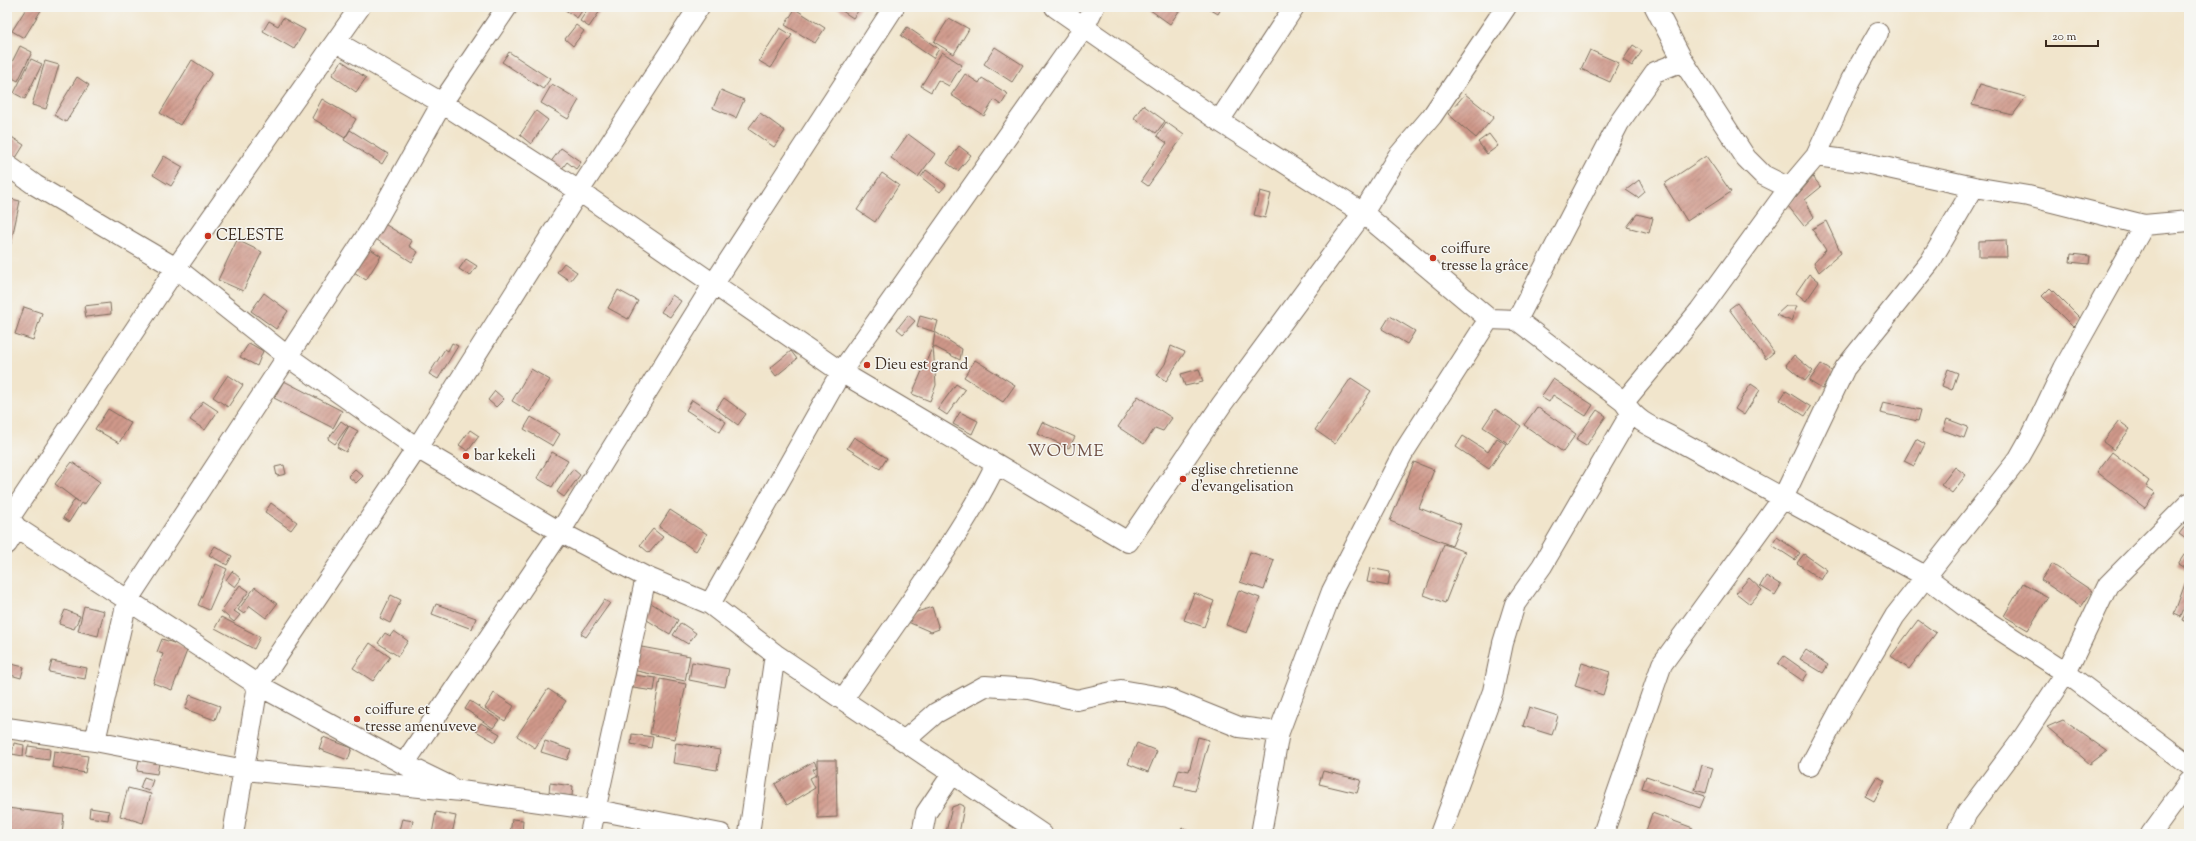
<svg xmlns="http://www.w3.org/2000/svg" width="2196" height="841" font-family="'Sorts Mill Goudy',serif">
  <defs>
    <pattern id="building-hatch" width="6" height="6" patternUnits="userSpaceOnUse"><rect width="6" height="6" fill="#cf988a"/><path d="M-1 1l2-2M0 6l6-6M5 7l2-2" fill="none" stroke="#a97c70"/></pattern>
  </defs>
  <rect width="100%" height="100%" fill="#f6f6f2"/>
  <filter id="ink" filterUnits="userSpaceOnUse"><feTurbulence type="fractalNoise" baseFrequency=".025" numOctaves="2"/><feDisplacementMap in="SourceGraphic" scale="8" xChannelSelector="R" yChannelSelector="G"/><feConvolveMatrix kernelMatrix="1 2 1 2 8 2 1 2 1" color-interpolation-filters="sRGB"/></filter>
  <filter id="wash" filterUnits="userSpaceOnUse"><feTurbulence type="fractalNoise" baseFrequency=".012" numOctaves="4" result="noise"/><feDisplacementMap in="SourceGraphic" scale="16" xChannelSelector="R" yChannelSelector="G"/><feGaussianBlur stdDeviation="0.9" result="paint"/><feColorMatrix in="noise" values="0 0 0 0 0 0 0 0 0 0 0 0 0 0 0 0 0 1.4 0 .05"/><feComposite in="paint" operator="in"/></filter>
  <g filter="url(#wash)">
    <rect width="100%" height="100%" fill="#f1e5cc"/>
    <g id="blocks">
      <path fill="url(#building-hatch)" d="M27,7h16l-19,31 -12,-7z
        M561,7h21l2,1 -7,10z
        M589,7l11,4 -11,16 -9,-6z
        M836,7h25l-8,11z
        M1146,7h36l-12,17z
        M1206,7h16l-4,7z
        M795,9l30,19 -10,15 -30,-18z
        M283,18l22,12 -11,19 -31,-18 6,-10 9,5z
        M949,18l20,11 -15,25 -20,-12z
        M576,25l8,6 -11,15 -8,-7z
        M907,27l32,22 -6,9 -32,-22z
        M780,28l12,7 -21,33 -12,-7z
        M1633,45l9,6 -10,15 -9,-6z
        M20,46l12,6 -14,29 -11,-6v-3z
        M995,47l28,18 -11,17 -28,-18z
        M1590,50l29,13 -9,19 -29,-13z
        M509,52l41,27 -7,10 -41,-27z
        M942,52l20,13 -13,21 -11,-6 -7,12 -10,-6z
        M31,59l11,5 -17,35 -11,-6z
        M192,60l20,13 -32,52 -20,-12z
        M45,61l14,4 -13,44 -14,-4z
        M342,61l24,17 -10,14 -24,-17z
        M965,74l14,9 3,-5 26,16 -7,11 -7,-5 -10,16 -33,-21z
        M77,77l12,8 -23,37 -12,-7z
        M552,84l27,16 -11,19 -27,-16z
        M1980,84l46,13 -13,18 -41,-10z
        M721,90l23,10 -8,18 -23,-10z
        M1465,94l29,23 -18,21 -28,-24z
        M322,99l34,20 -11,19 -33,-20z
        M1143,105l22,16 -9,12 -22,-15z
        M536,111l12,9 -17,24 -11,-9z
        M760,113l25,18 -11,16 -26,-18z
        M1166,122l18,13 -36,51 -7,-5 26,-38 -10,-7z
        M350,130l38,24 -6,10 -38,-24z
        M7,134l17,11 -10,16 -7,-5z
        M908,134l27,20 -17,23 -27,-19z
        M1489,134l9,12 -11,8 -9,-12z
        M959,146l12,9 -13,16 -11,-8z
        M561,148l20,14 -5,7 -9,-7 -6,8 -11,-7z
        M164,156l19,11 -12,19 -18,-11z
        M1706,156l25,36 -44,29 -23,-37z
        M926,170l20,15 -6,7 -19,-15z
        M882,173l17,12 -24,37 -18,-12z
        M1813,177l8,10 -16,13 9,17 -10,9 -16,-20z
        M1639,180l6,12 -7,6 -12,-8z
        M1260,191l11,3 -6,24 -11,-3z
        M7,198l13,3 -10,46 -3,-1z
        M1637,214l16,4 -4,15 -22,-6z
        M1826,221l15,32 -22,19 -5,-9 12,-13 -14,-21z
        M383,223l29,18 -3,5 9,6 -6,10 -38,-24z
        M237,240l25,12 -19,39 -25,-11z
        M2006,240l1,17h-28v-16z
        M369,248l12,8 -15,24 -12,-8z
        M2071,254l19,2 -1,8 -19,-2z
        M466,259l11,7 -7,10 -11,-7z
        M564,263l13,9 -7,9 -13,-9z
        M1809,274l10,8 -13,19 -10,-8z
        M2050,288l31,31 -8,8 -31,-31z
        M618,290l20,11 -10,18 -20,-11z
        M264,293l24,18 -12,18 -25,-18z
        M672,295l9,6 -11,16 -9,-5z
        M110,303l1,11 -25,3 -2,-11z
        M1737,303l37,49 -8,7 -37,-50z
        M1786,306h11l-6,15 -15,-6z
        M24,307l18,6 -9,27 -18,-6z
        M908,315l7,6 -12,13 -6,-5z
        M920,316l18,5 -3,11 -18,-6z
        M1390,316l25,15 -8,13 -25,-15z
        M935,332l27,17 -2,11 -27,-14z
        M249,343l14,8 -6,15 -17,-9z
        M452,343l6,3 -20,33 -9,-5 16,-25 3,2z
        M933,346l3,39 -6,16 -18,-7z
        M1171,346l14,6 -19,29 -9,-6 8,-11z
        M791,351l6,8 -21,17 -6,-8z
        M1794,355l19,16 -8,10 -19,-16z
        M975,360l40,25 -12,17 -39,-25z
        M1821,364l12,8 -11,17 -13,-8z
        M531,369l19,11 -20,32 -18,-11z
        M1199,369l4,13 -18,4 -4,-12z
        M1948,369l10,4 -6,17 -10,-4z
        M228,375l15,10 -15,22 -15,-10z
        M1351,378l20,13 -36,53 -20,-14z
        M1553,379l40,26 -7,11 -33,-21 -4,7 -8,-5z
        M284,381l58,30 -9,17 -59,-30z
        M956,384l9,6 -18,25 -9,-6z
        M1751,384l9,6 -16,25 -9,-6z
        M495,391l9,8 -8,8 -8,-7z
        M1786,391l25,16 -6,9 -25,-16z
        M1138,396l34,22 -9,13 -8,-3 -11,16 -26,-17z
        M724,398l22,16 -8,11 -22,-16z
        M692,400l34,22 -6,10 -34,-22z
        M203,401l15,10 -13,19 -15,-10z
        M1883,402l38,8 -3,11 -38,-8z
        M1537,407l39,27 -13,18 -39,-27z
        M108,409l23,14 -12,20 -24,-14z
        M1495,409l26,17 -12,18 -26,-17z
        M1597,410l9,6 -20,30 -10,-6z
        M960,412l18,9 -6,13 -19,-10z
        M531,417l29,17 -7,12 -29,-17z
        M1947,419l21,8 -4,11 -21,-8z
        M341,421l7,5 -13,18 -7,-5z
        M2119,421l11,8 -16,21 -11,-8z
        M1042,422l33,15 -6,11 -32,-15z
        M349,426l9,5 -12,21 -9,-5z
        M470,430l9,6 -11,15 -9,-6z
        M1463,436l25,16 9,-14 9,6 -17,25 -33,-22z
        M854,437l33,21 -7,11 -33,-21z
        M1916,439l9,5 -11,22 -10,-5z
        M552,452l16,9 -16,26 -15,-9z
        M2112,452l37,29 -3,5 10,7 -11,15 -48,-36z
        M72,462l28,20 -16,23 -3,-2 -12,19 -6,-4 12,-19 4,3 -24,-18z
        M1414,462l20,8 -15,38 42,16 -9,22 -62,-25z
        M284,465l2,9 -9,2 -2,-9z
        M1955,467l11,8 -14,18 -11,-8z
        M355,469l8,7 -7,7 -8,-7z
        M573,469l7,6 -16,22 -7,-5z
        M271,503l26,19 -6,8 -26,-18z
        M670,510l37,24 -11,17 -37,-24z
        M2189,521v17l-2,2 -8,-6z
        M653,529l10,8 -14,16 -9,-8z
        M1777,537l23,16 -5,7 -23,-15z
        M1444,544l21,8 -20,51 -21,-8z
        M215,546l17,10 -5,9 -18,-10z
        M1250,552l24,8 -10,30 -24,-8z
        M1804,554l23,16 -6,10 -24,-17z
        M2184,555l5,3v13l-11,-7z
        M216,564l11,5 -18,41 -11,-5z
        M2052,564l40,27 -11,16 -40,-27z
        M1370,568l20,4 -2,14 -21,-4z
        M232,571l9,8 -6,8 -9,-7z
        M2189,573v22l-8,22 -7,-3z
        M1766,576l15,9 -6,10 -15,-9z
        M1749,578l13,12 -12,14 -14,-11z
        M2023,583l25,14 -20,33 -24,-14z
        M240,585l9,6 -15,20 6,4 -6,7 -13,-11z
        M255,587l22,17 -11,14 -16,-12 -6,8 -6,-4z
        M1239,590l21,8 -13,35 -21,-8z
        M1194,593l20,8 -10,26 -20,-7z
        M391,595l10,5 -11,23 -10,-5z
        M604,600l6,3 -24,34 -5,-3z
        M651,603l27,17 -8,14 -28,-17z
        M436,604l40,14 -4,11 -40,-15z
        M84,606l20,5 -6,25 -20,-5z
        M2189,606v17l-6,-3z
        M932,607l7,22 -8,3 -23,-10 9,-10z
        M65,610l15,6 -6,13 -15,-5z
        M221,617l39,20 -6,12 -39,-21z
        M1918,620l18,13 -27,36 -18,-13z
        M681,623l15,10 -8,11 -15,-9z
        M394,631l14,10 -10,15 -20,-13 7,-10 5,3z
        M162,639l26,9 -16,42 -19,-7 10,-29 -6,-2z
        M370,643l20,14 -17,24 -20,-13z
        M636,646l54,10 -5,25 -53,-11z
        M1806,650l22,15 -5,8 -23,-14z
        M1784,656l24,17 -5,8 -25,-17z
        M52,661l35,7 -2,11 -36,-7z
        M692,662l37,7 -4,18 -36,-7z
        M7,663l17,4 -3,11 -14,-4z
        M1582,663l28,9 -7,23 -28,-9z
        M634,675l22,3 -2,13 -21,-3z
        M660,679l26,5 -11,55 -25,-5z
        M548,689l18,12 -31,47 -18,-12z
        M494,693l20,13 -9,15 -20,-13z
        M190,695l30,11 -5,14 -30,-11z
        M470,701l29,19 -6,8 -28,-19z
        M1529,707l29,9 -6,19 -29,-9z
        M2063,720l44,31 -17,13 -43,-37z
        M481,723l19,11 -5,8 -19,-11z
        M632,734l21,3 -2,11 -20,-4z
        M323,737l29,11 -4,12 -29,-11z
        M1198,737l11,3 -14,51 -21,-5 5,-17 10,2z
        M545,741l26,9 -4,10 -26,-8z
        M14,743l10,2 -1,11 -11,-2z
        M676,743l44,7 -3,20 -44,-7z
        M1137,743l20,8 -9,21 -20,-8z
        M28,746l22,3 -1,11 -23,-3z
        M54,751l34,5 -3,17 -33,-6z
        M139,760l20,3 -2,11 -20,-3z
        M817,760h19l1,57 -19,1z
        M814,761l3,6 -4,2 3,6 -6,3 5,10 -28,17 -12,-21z
        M1702,765l11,3 -7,25 -11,-3z
        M1323,771l38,9 -4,13 -38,-9z
        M1646,776l59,20 -5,12 -58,-20z
        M1877,776l8,5 -11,20 -9,-5z
        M144,777l9,3 -4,11 -9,-3z
        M550,783l23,3 -1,10 -23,-3z
        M128,788l23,6 -8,29 -23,-7z
        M960,804l4,2 -5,28 -13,-2 6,-25z
        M7,808l57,7 -2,19h-55z
        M90,808l19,3 -1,9 -19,-3z
        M436,812l20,4 -4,18h-20z
        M1652,813l41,15 -2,6h-46z
        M402,819l11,2 -3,13h-12z
        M512,819l11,1 -1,14h-12z
        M1182,828l13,6h-16z"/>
    </g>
  </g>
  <g filter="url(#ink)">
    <use href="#blocks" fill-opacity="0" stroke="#7b6b5b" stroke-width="1"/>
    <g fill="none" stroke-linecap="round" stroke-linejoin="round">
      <g stroke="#7b6b5b" stroke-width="22">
        <path id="minor" d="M1055,7l164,114 144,92 126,106 28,1 107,82c11,18 25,24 44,33l257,141 46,35 95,62 123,92
          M1655,7l28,54 63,97 17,17 26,13
          M336,42l106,61 137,88 262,181 287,170 94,-138 141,-191 35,-57 34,-40 74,-109
          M1219,121l75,-114
          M1816,156l45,6 113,25 54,9 116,29 45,-4
          M7,165l28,20 141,83 111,88 130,92 143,84 86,45 64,27 65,50 267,180
          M1517,320l102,-197 36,-51 28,-11
          M1624,402l76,-92 89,-122 27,-32 35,-76 27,-47
          M7,515l10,13 241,157 146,79 45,22
          M10,517l166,-249 184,-261
          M7,544l10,-16
          M710,604l131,-232 243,-344 10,-21
          M843,699c33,-47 67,-95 99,-143 20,-30 39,-60 54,-92
          M7,728l88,13 150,29 216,21 136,19 124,24
          M95,741l32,-140 246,-375 69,-123 65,-96
          M904,741l32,-28 49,-27 45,3 47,11 44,-10 46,8 72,29 40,5
          M404,764l156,-232 153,-247 181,-278
          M1810,766l36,-67 49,-83 124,-158 13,-23 32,-67 80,-143
          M233,834l25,-149 159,-237 162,-257 120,-184
          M590,834l56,-257
          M749,834l26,-180
          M922,834l4,-21 27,-40
          M1261,834l18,-102 53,-141 71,-138 86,-134
          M1440,834l53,-143 10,-48 12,-39 27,-38 89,-153
          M1603,834l59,-170 121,-166 62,-130 85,-106 44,-75
          M1956,834l11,-21 53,-71 46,-69 42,-88 81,-82
          M2151,834l38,-52"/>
      </g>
      <use href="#minor" stroke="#fff" stroke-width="20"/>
    </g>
  </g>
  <g fill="#c8321e" stroke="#f6f6f2" stroke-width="1.5">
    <circle cx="208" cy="236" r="4"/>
    <circle cx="1433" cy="258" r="4"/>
    <circle cx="867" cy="365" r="4"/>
    <circle cx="466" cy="456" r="4"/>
    <circle cx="1183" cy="479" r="4"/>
    <circle cx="357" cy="719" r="4"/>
  </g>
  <g text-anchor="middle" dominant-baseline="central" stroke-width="3" stroke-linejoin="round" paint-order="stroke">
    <g font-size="15" fill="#3b2a1e" stroke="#f6f6f2" text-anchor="start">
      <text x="216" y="236">CELESTE</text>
      <text x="1441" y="249">coiffure<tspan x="1441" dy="17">tresse la grâce</tspan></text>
      <text x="875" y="365">Dieu est grand</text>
      <text x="474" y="456">bar kekeli</text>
      <text x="1191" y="470">eglise chretienne<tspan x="1191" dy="17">d'evangelisation</tspan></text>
      <text x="365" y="710">coiffure et<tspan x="365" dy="17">tresse amenuveve</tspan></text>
    </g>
    <g font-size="17" letter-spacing="1" fill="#6f5044" stroke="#f6f6f2">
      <text x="1066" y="452">WOUME</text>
    </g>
  </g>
  <rect width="2196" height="841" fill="none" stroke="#f6f6f2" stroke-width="24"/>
  <path d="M2046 40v6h52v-6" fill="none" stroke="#3b2a1e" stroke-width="2"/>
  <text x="2052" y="40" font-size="12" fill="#3b2a1e" stroke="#f6f6f2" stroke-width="3" paint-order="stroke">20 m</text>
</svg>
